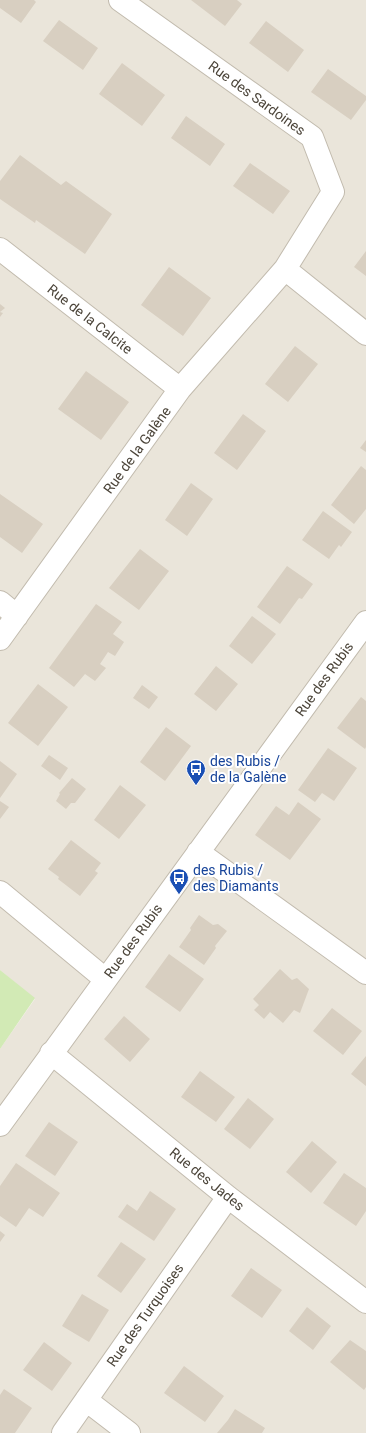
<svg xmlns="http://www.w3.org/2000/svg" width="366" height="1433" font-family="Roboto,sans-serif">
  <rect width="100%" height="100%" fill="#f6f3ec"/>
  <path fill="#eae5da" d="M0,0h366v1433h-366v-384l35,-50 -35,-29z"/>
  <path fill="#d2eab5" d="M0,970l35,28 -35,51z"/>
  <path fill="#d8cfc1" d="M0,0h34l2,2 -15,21 -21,-15z
    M191,0h46l5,4 -17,22z
    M59,20l39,28 -15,22 -40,-29z
    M266,21l38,29 -16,22 -39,-29z
    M122,63l43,32 -23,31 -43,-32z
    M328,69l38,27v4l-15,20 -40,-28z
    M186,116l39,28 -15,22 -39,-28z
    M20,155l41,30 5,-4 46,33 -27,40 -49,-34 -1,3 -35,-24v-18z
    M250,163l40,28 -17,23 -40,-28z
    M366,251v25l-12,-9z
    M169,267l42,31 -28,38 -42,-31z
    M0,304l5,4 -5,4 3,1 -3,4z
    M295,346l23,18 -30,38 -23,-18z
    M86,371l43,31 -28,38 -43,-31z
    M243,414l23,17 -29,39 -23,-17z
    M366,440v12l-6,-4z
    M361,466l5,4v39l-12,15 -23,-19z
    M191,483l22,16 -26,37 -22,-16z
    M0,494l43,30 -21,29 -22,-16z
    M323,511l29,21 -11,15 -2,-2 -10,14 -27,-19z
    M140,549l29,22 -30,39 -30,-22z
    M287,566l26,18 -11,15 -3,-1 -19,26 -23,-17z
    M96,604l26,18 -9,12 11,8 -9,14 -7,-4 -8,12 6,4 -11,13 -10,-7 -11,13 -25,-19z
    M252,616l24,18 -24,30 -23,-18z
    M216,666l22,18 -22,27 -22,-17z
    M38,684l30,23 -30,39 -30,-23z
    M142,685l16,12 -9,12 -16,-11z
    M361,697l5,4v46l-1,2 -28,-21z
    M166,727l25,19 -26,35 -25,-19z
    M328,748l29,20 -23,33 -12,-8 -7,9 -17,-12z
    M49,755l19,13 -8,12 -19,-14z
    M0,761l17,13 -17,24z
    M72,778l14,11 -11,14h-4l-5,6 -10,-8 4,-7 -1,-1z
    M120,785l26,20 -27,34 -25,-19z
    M0,801l9,6 -9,12z
    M298,802l23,17 -31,41 -35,-25 21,-29 13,9z
    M71,840l30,23 -6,8 3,2 -18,23 -22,-17 1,-2 -11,-8z
    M199,915l14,10 5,-1 9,7 -12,15 1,2 -12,17 -25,-18 12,-17 -1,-2z
    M169,954l35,25 -24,33 -35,-25z
    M280,969l12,11 5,-2 12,11 -9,24 -6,-3 -11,13 -13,-11 -6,7 -10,-9 5,-5 -6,-6z
    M332,1008l30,23 -19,24 -30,-24z
    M124,1016l26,23 -20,23 -26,-23z
    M366,1056v30l-15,-12z
    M200,1071l35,26 -19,25 -35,-25z
    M248,1098l26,21 -24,30 -26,-20z
    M49,1122l29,20 -23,34 -30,-20z
    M312,1141l25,21 -26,31 -25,-21z
    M16,1163l44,30 -17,24 -14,-9 -13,19 -16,-11v-30z
    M344,1173l22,15v23l-10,15 -33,-23z
    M150,1191l26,18 -22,32 -36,-24 9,-13 10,7z
    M0,1231l5,4 -5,7z
    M121,1242l25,17 -25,34 -24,-17z
    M251,1268l31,22 -20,28 -31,-22z
    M82,1294l27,16 -20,32 -27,-16z
    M307,1307l24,19 -18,24 -24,-19z
    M350,1340l16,11v36l-2,3 -34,-28z
    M44,1342l28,21 -20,28 -29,-21z
    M184,1366l40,30 -19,26 -41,-29z
    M4,1389l28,19 -17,25h-15v-38z
    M235,1409l30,19 -3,5h-45l11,-13z"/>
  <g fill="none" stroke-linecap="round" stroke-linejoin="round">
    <g stroke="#c2bbae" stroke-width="24">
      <path id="minor" d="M0,249l180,140
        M285,269l81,65
        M0,602l17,14
        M0,639l180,-250 105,-120 48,-77 -21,-55 -192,-137
        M198,852l168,121
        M0,892l105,87
        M51,1053l177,144 138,105
        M0,1125l366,-503
        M86,1400l43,33
        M63,1433l165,-236"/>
    </g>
    <use href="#minor" stroke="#fff" stroke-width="22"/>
  </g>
  <defs>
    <g id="bus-pin" transform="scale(1)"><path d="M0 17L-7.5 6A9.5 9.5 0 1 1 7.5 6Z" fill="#1a4fb4" stroke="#fff"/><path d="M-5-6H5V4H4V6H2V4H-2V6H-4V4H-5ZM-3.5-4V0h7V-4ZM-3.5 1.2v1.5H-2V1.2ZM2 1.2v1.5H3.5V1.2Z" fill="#fff"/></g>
  </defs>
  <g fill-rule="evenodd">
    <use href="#bus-pin" x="196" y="769"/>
    <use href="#bus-pin" x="179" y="878"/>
  </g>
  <g text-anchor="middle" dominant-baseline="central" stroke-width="4" stroke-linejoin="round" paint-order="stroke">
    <g font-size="14" fill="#4b4439" stroke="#fff">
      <text transform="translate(257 98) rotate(36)">Rue des Sardoines</text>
      <text transform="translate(90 319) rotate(38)">Rue de la Calcite</text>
      <text transform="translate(137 450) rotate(-54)">Rue de la Galène</text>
      <text transform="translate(324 679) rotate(-54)">Rue des Rubis</text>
      <text transform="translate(133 941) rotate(-54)">Rue des Rubis</text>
      <text transform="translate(207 1179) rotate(39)">Rue des Jades</text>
      <text transform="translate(145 1315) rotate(-55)">Rue des Turquoises</text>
    </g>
    <g font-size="14" fill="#164399" stroke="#fff" text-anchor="start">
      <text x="210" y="761">des Rubis /<tspan x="210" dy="16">de la Galène</tspan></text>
      <text x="193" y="870">des Rubis /<tspan x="193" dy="16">des Diamants</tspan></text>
    </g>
  </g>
</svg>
